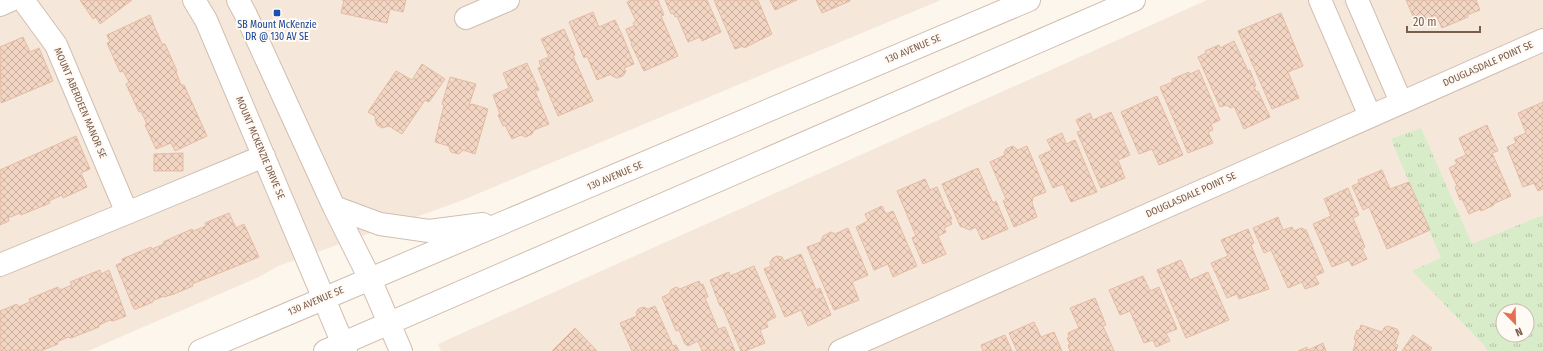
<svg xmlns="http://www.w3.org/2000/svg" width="1543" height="351" font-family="'Fira Sans Condensed',sans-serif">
  <defs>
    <pattern id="grass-tufts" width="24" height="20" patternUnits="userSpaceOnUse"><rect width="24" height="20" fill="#d8ecc9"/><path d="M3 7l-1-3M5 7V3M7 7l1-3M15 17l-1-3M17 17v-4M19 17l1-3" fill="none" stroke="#b4c2a5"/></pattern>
    <pattern id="building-cross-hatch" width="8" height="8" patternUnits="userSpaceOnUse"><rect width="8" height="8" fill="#f3d5c3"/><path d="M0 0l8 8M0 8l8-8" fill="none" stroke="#cab0a1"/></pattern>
  </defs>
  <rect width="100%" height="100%" fill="#fdf6ec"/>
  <path fill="#f5e8da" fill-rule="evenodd" d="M0,0h941l-483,202 -180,64 -19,11 -171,74h-88z
    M1207,0h336v351h-1102l-3,-7zM1503,311h24v24h-24z"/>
  <path fill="url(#grass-tufts)" fill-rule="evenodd" d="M1421,128l51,116 71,-29v136h-56l-2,-5 -73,-75 29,-13 -50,-119zM1503,311h24v24h-24z"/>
  <path fill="url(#building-cross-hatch)" stroke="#e6bba3" d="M80,0h52l-32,24 -4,-7 -3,2z
    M342,0h64l-3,12 -13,-3 -3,14 -46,-10 3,-13z
    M631,0h27l6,15 -3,1 17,40 -34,15 -13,-27h1l-6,-14v-1l8,-3 -1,-3 3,-2 -9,-19z
    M665,0h42l14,32 -19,9 -2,-4 -12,5 -11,-26 -2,1 -2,-4 -2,1z
    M714,0h44l14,34 -28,14 -1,-2 -8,3z
    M770,0h27l-22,10z
    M816,0h34v1l-28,12z
    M1406,0h70l4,10 -13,5 1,2 -26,11 -6,-13 -20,8z
    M593,12l6,15 16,-7 8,17 11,27 -10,4 2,3 -3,5 -6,2 -5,-2 -1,-2 -14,6 -10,-24 -3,2 -15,-36z
    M1281,13l22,53 -15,6 11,26 -27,11 -34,-78z
    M150,15l5,13 7,16h3l12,27 -1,1 5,13h3l23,51 -32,15 -4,-8 -15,6 -11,-24 2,-1 -6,-13 -2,1 -13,-28 3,-2 -6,-11 -3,1 -13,-29 3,-1 -3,-7z
    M564,29l11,26 -2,1 20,45 -35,15 -20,-48 3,-1 -2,-6 10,-4 -8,-18z
    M23,37l7,15 9,-4 14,33 -52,22 -1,-56z
    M1234,41l14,30 2,-1 6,16h-2l2,6 2,-1 12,26 -26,12 -10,-23 -3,2 -5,-3 -6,2 -22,-50 8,-4 -1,-2 14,-6 1,3z
    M527,63l12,27 -4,1 14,33 -15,6 -2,4 -6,3 -5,-2 -9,4 -7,-14 -2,1 -5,-11 2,-1 -7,-19 16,-7 -6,-15z
    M422,64l23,15 -16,23 -4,-2 -23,34 -13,-8 -7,2 -5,-3 -2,-6 1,-2 -8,-5 28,-41 16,9z
    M1199,70l21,50 -9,4 2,6 -5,2 5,11 -25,10 -28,-66 13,-5 -1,-3 17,-7 1,2z
    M450,77l26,7 -7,21 3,-1 16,5 -13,45 -12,-4 -4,4 -8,-2 -2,-5v-1l-14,-4 9,-37 -2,-1z
    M1157,96l26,59 -24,10 -7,-16 -13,5 -18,-42z
    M1543,102v87l-5,2 -4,-8 -11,4 -16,-40 9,-4 -2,-5 12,-5 -8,-20z
    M1111,112l19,43 -12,5 7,18 -24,10 -24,-56 4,-1 -5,-11 14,-7 3,7z
    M1487,125l11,26 -6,2 19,43 -18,8 1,1 -13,6 -1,-2 -11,5 -7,-15 -2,1 -5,-13 2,-1 -8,-18 8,-4 -2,-4 11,-5 -7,-17z
    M1062,133l4,11 9,-4 22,52 -26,10 -8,-18 -10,4 -14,-32 13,-6 -5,-10z
    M76,136l14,33 -9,4 6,14 -24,11 -1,-3 -13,6 1,2 -29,12 -1,-2 -12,5 1,3 -9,4v-55z
    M1013,146l5,4 9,-4 19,46 -13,5 -1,6 5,14 -23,10 -11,-26 3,-2 -16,-37 15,-7 -1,-2 2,-4z
    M183,153v18h-29v-17z
    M978,168l15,35 3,-2 12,28 -26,11 -6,-13 -6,3 -10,-4 -18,-42z
    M1382,170l8,19 19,-7 21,48 -43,19 -18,-42 -6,3 -11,-24 7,-3 -1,-3z
    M925,179l5,11 7,-3 10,24 1,-1 4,9h-2l2,5 -8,4 2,4 -8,4 8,18 -23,10 -11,-26 4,-2 -19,-45z
    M1348,188l11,27 -6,3 12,29 -3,2 5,10 -15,7 -3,-6 -17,7 -19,-43 18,-8 -7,-17z
    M882,206l4,8 7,-3 24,55 -24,11 -5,-13 -14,6 -18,-43 12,-6 -3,-7z
    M229,213l7,15 8,-4 15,33 -67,27 1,2 -19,8 -10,3v-1l-12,5 1,1 -17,7h-2l-18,-44 7,-3 -1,-3 29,-12 1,2 12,-5 -1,-2 29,-13 1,2 13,-5 -1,-3z
    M1278,217l5,13 9,-3 2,4 7,-3 5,2 18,42 -9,4 4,8 -14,5 -3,-7 -14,6 -17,-38 -7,3 -11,-25z
    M848,228l20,47 -16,7 7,18 -25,10 -27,-63 14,-5 2,-6 8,-4 4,2z
    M1248,229l6,14 -3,2 18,44 -30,10 -2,-5 -10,4 -16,-35 17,-7 -7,-16z
    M801,254l15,36 4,-2 11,27 -23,11 -7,-16 -16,7 -21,-48 7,-3 -1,-4 3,-4 4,-2 5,1 2,4z
    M1181,260l9,20 18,-8 21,48 -43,18 -29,-68z
    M754,266l22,51 -10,5 2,5 -8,3 5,13 -20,8h-4l-19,-45h-2l-10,-26 19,-8 1,4z
    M100,270l1,4 8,-4 17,46 -13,5 -3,-1 -11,5v2l-28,11 -3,-1 -11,5 1,2 -18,7h-40v-40l17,-7 1,3 12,-5 -1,-3 29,-12 2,3 12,-5 -2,-3z
    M1143,276l7,15 9,-4 18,42 -11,4 4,8 -14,6 -3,-7 -9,3 -14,-32 -10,4 -11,-25z
    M699,281l2,4 2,-1 5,13 -3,1 13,31 7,-2 10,24h-33l-4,-10 -10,5 -3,-2 -6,-14 -3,1 -14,-34 7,-3 2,-4 5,-3 4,2z
    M1095,298l11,27 -3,1 11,25h-44l-2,-6 2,-1 -3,-6 2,-1 -1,-4 11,-5 -9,-20z
    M655,306l18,40 3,-1 3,6h-47l-12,-28 17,-7 -1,-3 2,-4 5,-2 5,2z
    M1034,322l7,15 13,-5 8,19h-45l-8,-18z
    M1361,325l21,7 2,-4 3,-2 10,3 2,4 -4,11 3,1 -2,6h-43l3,-11 -2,-1 3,-9 2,1z
    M575,328l22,23h-45z
    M1005,335l7,16h-29l-2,-6z
    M1413,335l19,13 -2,3h-28z
    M1323,343l3,8h-28l9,-4 1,3z"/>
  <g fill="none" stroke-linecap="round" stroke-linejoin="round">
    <g stroke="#d1beb0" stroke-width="24">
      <path id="minor" d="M23,0l33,45 71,168 137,-57
        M194,0l12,20 140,331
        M238,0l8,15 88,192 36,72 31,72
        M1320,0l50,116
        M1357,0l44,102
        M0,5l11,-5
        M466,18l42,-18
        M334,207l46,17 49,7 54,-7
        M0,265l127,-52
        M200,351l829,-351
        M325,351l809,-351
        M840,351l703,-311"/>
    </g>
    <use href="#minor" stroke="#fff" stroke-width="22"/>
  </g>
  <rect fill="#1a4fb4" stroke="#fffaf3" stroke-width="1.5" x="273" y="9" width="8" height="8" rx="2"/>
  <g text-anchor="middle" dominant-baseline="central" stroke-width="4" stroke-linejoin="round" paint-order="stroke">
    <g font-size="10" fill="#164399" stroke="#fffaf3">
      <text x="277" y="25">SB Mount McKenzie<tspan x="277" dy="12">DR @ 130 AV SE</tspan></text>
    </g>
    <g font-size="10" fill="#7a5c4d" stroke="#fffaf3">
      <text transform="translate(913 49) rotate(-23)">130 AVENUE SE</text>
      <text transform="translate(1488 64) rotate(-24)">DOUGLASDALE POINT SE</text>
      <text transform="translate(80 103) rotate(67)">MOUNT ABERDEEN MANOR SE</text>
      <text transform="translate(260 148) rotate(67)">MOUNT MCKENZIE DRIVE SE</text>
      <text transform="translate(615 176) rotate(-23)">130 AVENUE SE</text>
      <text transform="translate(1191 195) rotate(-24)">DOUGLASDALE POINT SE</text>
      <text transform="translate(316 301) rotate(-23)">130 AVENUE SE</text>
    </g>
  </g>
  <g transform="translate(1515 323) rotate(157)"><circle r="19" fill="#fffaf3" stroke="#cabbb1"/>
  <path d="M0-3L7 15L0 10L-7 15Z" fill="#e76f51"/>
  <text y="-6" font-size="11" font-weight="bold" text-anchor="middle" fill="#7a5c4d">N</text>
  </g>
  <path d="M1407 26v6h73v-6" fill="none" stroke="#7a5c4d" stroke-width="2"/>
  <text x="1413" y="26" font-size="12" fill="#7a5c4d" stroke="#fffaf3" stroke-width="3" paint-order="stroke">20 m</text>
</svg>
